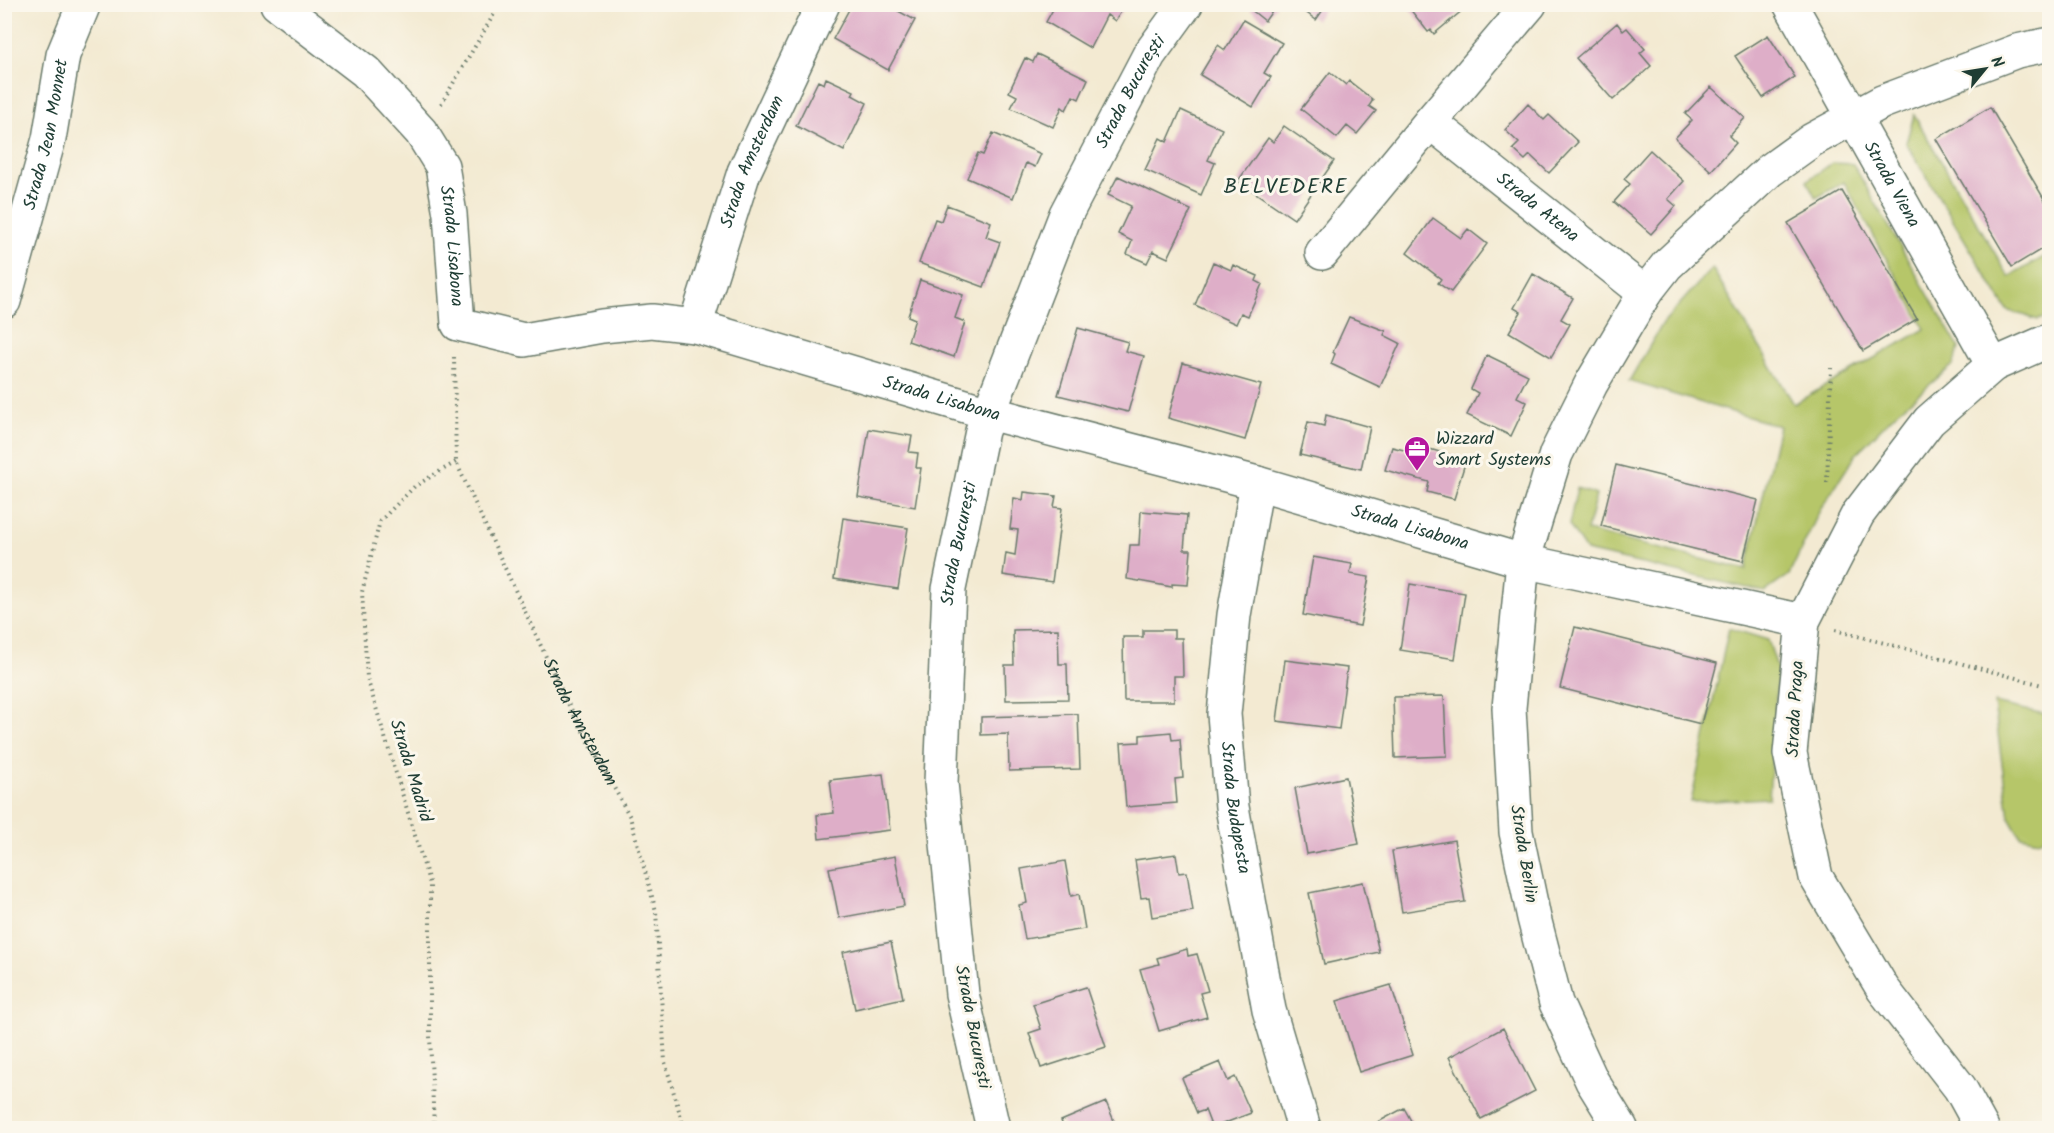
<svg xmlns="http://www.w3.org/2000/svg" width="2054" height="1133" font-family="Kalam,sans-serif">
  <rect width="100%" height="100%" fill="#fbf7ec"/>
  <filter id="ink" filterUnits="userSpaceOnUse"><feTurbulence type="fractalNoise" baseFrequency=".0167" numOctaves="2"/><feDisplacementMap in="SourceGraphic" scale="12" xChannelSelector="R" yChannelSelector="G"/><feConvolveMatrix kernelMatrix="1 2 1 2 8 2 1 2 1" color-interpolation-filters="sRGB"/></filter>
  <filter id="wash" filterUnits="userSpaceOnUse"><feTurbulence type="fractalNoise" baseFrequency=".008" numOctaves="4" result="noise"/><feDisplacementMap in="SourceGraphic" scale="24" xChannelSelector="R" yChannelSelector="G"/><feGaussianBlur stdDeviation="1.35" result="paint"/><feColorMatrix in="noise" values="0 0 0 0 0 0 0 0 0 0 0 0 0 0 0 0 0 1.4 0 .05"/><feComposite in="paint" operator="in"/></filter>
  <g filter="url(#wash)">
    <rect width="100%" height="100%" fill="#f3ead2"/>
    <path fill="#b6c669" stroke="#6a824e" stroke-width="1.5" d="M1914,115l95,162 40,-23v62l-11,4 -31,-10 -101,-167z
      M1832,163l21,1 106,184 -6,17 -58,49 -39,40 -36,56 -31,65 -24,17 -179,-41 -17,-26 8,-37 19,7 -9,36 159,39 33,-144 -150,-45 34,-58 49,-55 82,136 131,-75 -81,-147 -28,16 -9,-17z
      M1729,628l39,12 10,30 -9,128 -78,4z
      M1994,703l55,12v120l-10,5 -19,-4 -11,-19z"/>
    <g id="blocks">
      <path fill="#deaec8" d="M852,4h43l5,3 -2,4 17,9 -27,50 -55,-31z
        M1056,4h60l7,5 -8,12 -8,-6 -17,33 -44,-26z
        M1244,4h33l-12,17z
        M1295,4h32l-11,16z
        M1406,4h64l-36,30 -3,-4 -3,2z
        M1243,20l39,23 -18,30 7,4 -18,30 -53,-32 18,-30 7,5z
        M1617,23l6,8 4,-3 18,21 -5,4 11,13 -38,34 -37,-42z
        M1768,35l27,42 -32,21 -28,-42z
        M1037,54l51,25 -9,20 -6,-3 -7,14 -4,-3 -9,20 -42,-19 6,-12 -8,-4 16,-34 8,4z
        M1330,72l16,13 3,-4 24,19 -4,6 7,5 -19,23 -10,-8 -10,12 -36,-29z
        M826,78l28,13 -2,4 15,8 -23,48 -48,-25 22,-45 6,3z
        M1711,87l34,31 -16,18 7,7 -25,28 -36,-33 17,-18 -7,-6z
        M1528,104l16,16 5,-5 29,27 -29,31 -19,-18 -5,5 -12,-11 6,-6 -14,-13z
        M1990,107l60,102v35l-38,23 -76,-128z
        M1181,110l41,19 -14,31 7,3 -14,32 -56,-25 15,-32 7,4z
        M1284,126l50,35 -40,58 -56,-38 30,-43 5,4z
        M993,133l48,21 -6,13 -9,-4 -13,35 -46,-20 11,-25 5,2z
        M1650,150l34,31 -16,18 8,7 -25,28 -37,-32 16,-18 -6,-5z
        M1118,176l73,34 -23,48 -15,-7 -6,12 -20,-9 5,-13 -14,-7 13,-28 -23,-11z
        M1842,191l75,128 -54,32 -75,-128z
        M947,205l44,17 -5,15 14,5 -16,45 -65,-24 16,-44 6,2z
        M1433,218l28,20 7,-9 19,15 -36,48 -13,-9 3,-4 -34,-26z
        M1213,262l18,8 2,-5 25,11 -2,5 6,3 -14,32 -7,-3 -5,11 -41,-19z
        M1533,274l40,24 -12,21 9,5 -19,33 -42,-25 12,-20 -7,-4z
        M920,280l43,15 -8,23 10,4 -11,35 -46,-16 7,-22 -7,-3z
        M1349,317l37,14 -2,4 16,8 -20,44 -49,-23 4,-10 -2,-2z
        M1078,328l50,14 -3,9 19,5 -16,56 -70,-17z
        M1487,355l41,20 -11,22 10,5 -16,34 -44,-21 11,-22 -7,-4z
        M1183,363l78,22 -16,55 -77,-22z
        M1326,415l44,12 -9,42 -61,-14 8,-33 16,4z
        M869,429l43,7 -3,16 9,1 -2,15h5l-6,39 -57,-10z
        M1410,443l56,17 -12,39 -27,-7 2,-10 -44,-12 7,-23 16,4z
        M1616,465l142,35 -15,61 -142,-35z
        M1024,492l32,4 -2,11 8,1 -10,74 -49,-7 3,-22 9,2 3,-25 -8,-1 4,-31 9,2z
        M1141,511l46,4 -3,35h7l-3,35 -16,-1v3l-45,-8 3,-34h9z
        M843,518l65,10 -10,61 -64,-10z
        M1313,557l39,7 -2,10 19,3 -9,49 -57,-11z
        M1410,584l55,9 -10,66 -55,-9z
        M1575,627l142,36 -16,61 -141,-36z
        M1058,629l1,35h8l1,35 -62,1 -1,-35h9l-1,-35z
        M1143,630h31v8h8l1,38h-9v25h-50l-1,-64h20z
        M1285,660l62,8 -8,61 -62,-8z
        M1444,696l3,60 -52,2 -2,-61z
        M1078,714l2,55 -71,2 -1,-37 -27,1v-18z
        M1171,732l1,8 8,-1 3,39 -8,1 2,24 -51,4 -5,-64 19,-1v-7z
        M883,774l7,56 -71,9 -2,-24 17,-2 -4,-33z
        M1346,777l13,67 -52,10 -12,-66z
        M1454,840l11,62 -63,10 -10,-61z
        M1176,854l3,19 8,-1 6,39 -41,6 -3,-20 -8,1 -6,-38z
        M895,856l9,50 -65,12 -10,-50z
        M1065,861l6,35 8,-2 6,35 -60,10 -6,-34 8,-2 -6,-34z
        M1363,882l16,70 -55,12 -15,-71z
        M891,942l12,56 -48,11 -12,-57z
        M1187,949l1,7 9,-2 11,37 -8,2 7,24 -48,14 -19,-62 19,-5 -2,-6z
        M1391,985l22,70 -54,17 -22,-71z
        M1086,987l20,60 -65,21 -12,-35 12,-4 -8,-25z
        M1503,1028l32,63 -54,28 -32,-62z
        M1220,1062l8,19 7,-4 16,36 -39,15 -7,-18 -8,3 -15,-35z
        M1106,1102l11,26h-53l-3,-7z
        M1404,1108l11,20h-48z"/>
    </g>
  </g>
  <g filter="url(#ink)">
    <use href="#blocks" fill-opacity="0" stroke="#697a6b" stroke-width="1.5"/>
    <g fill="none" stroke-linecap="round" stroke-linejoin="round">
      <g stroke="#697a6b" stroke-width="36">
        <g id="minor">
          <path id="s2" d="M277,4l89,68 55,60 21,34 8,48 8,110 66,16 78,-14 50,-5 43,5 294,87 268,70 266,78 280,60"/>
          <path id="s3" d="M1530,4l-100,118 215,171"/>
          <path id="s4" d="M1790,4l203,361"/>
          <path d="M1322,253l108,-131"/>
          <path id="s5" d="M4,301l45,-162 14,-84 21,-51"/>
          <path id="s6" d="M695,326l49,-154 79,-168"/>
          <path id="s7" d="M1257,483l-23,132 -10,99 8,93 37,203 35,118"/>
          <path id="s8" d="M993,1128l-31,-134 -21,-211 8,-194 33,-158 84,-217 83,-159 37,-51"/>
          <path d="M1621,1128l-29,-47 -36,-78 -22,-85 -18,-86 -7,-124 14,-147 33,-107 35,-70 54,-91 22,-28 102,-94 43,-31 70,-38 135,-51 33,-7"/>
          <path d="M1982,1128l-22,-40 -77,-99 -67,-112 -26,-124 13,-132 55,-107 71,-93 64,-56 57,-25"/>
        </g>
      </g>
      <g stroke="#697a6b" stroke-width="4" stroke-dasharray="1.5 4.5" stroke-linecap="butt">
        <path d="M441,104l59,-100"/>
        <path id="s1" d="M454,357l2,105 109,236 65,119 26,94 9,151 19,66"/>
        <path d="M1827,483l4,-115"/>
        <path d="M1835,630l215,57"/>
        <path d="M4,1121l9,7"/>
        <path d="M434,1128l-4,-92v-151l-63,-207 -5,-86 18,-71 35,-35 41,-24"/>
      </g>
      <use href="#minor" stroke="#fff" stroke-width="33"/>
    </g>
  </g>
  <defs>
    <g id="office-pin" transform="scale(1.35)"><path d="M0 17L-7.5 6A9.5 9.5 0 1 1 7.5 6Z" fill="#b5179e" stroke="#fbf7ec"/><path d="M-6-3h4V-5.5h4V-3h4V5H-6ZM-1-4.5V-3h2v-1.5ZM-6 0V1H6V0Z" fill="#fff"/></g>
  </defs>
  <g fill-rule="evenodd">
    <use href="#office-pin" x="1417" y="449"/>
  </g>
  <g text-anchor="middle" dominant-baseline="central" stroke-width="6" stroke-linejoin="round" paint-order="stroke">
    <g font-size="18" fill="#1f3d34" stroke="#fbf7ec">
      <text stroke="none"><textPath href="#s8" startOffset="1076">Strada București</textPath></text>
      <text stroke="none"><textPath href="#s5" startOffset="172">Strada Jean Monnet</textPath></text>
      <text stroke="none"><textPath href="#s6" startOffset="174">Strada Amsterdam</textPath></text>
      <text stroke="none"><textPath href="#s4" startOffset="207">Strada Viena</textPath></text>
      <text stroke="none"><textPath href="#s3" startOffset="292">Strada Atena</textPath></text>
      <text stroke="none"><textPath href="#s2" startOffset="314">Strada Lisabona</textPath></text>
      <text stroke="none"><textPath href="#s2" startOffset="890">Strada Lisabona</textPath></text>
      <text stroke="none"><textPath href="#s2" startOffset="1376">Strada Lisabona</textPath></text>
      <text stroke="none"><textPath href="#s8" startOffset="590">Strada București</textPath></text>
      <text transform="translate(1796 709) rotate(-87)">Strada Praga</text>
      <text stroke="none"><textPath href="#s1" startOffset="393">Strada Amsterdam</textPath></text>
      <text transform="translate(410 771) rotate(73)">Strada Madrid</text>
      <text stroke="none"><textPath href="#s7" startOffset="328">Strada Budapesta</textPath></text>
      <text transform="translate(1523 854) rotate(81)">Strada Berlin</text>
      <text transform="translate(972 1027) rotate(79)">Strada București</text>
    </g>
    <g font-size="18" fill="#1f3d34" stroke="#fbf7ec" text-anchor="start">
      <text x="1436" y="439">Wizzard<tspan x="1436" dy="21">Smart Systems</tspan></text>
    </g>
    <g font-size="21" letter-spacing="1.5" fill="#1f3d34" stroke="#fbf7ec">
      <text x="1286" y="187">BELVEDERE</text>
    </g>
  </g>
  <rect width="2054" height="1133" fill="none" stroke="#fbf7ec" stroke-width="24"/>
  <g transform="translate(1985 69) rotate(60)" stroke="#fbf7ec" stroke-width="4.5" paint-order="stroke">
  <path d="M0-4.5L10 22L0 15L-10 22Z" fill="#1f3d34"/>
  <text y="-9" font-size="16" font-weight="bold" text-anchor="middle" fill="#1f3d34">N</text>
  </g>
</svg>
